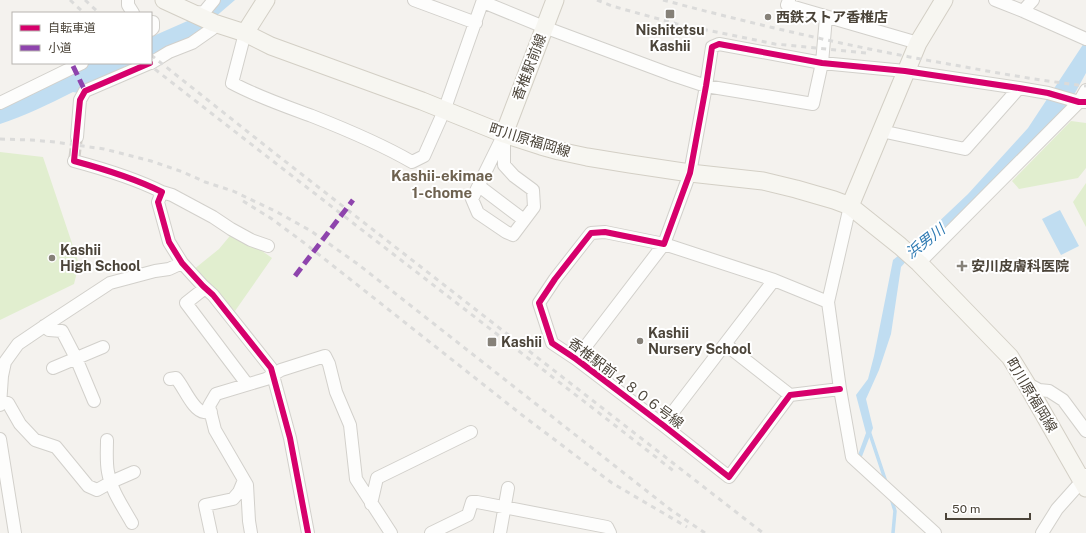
<svg xmlns="http://www.w3.org/2000/svg" width="1086" height="533" font-family="'Public Sans','Noto Sans JP',sans-serif">
  <rect width="100%" height="100%" fill="#f4f2ee"/>
  <path fill="#e1eecf" d="M1071,121l15,2v45l-8,10 -59,11 -7,-8z
    M0,152l43,5 36,107 -5,20 -74,36z
    M1086,183v44l-13,-25z
    M234,231l38,27 -37,53 -42,-41 26,-21z"/>
  <path fill="#c0ddf1" d="M219,0h16l-21,18 -11,15 -52,29v-25l41,-18z
    M1086,40v33l-17,31 -117,119 -35,26 -16,18 -10,67 -12,36 -13,29 7,29 -12,31 -3,-4 8,-22 -10,-38 12,-16 6,-23 19,-96 38,-31 37,-35 60,-66z
    M91,63h57l-70,30 -5,-1c-24,12 -48,24 -73,32v-14z
    M1060,210l19,36 -18,9 -19,-36z"/>
  <g fill="none" stroke-linecap="round" stroke-linejoin="round">
    <path stroke="#c0ddf1" stroke-width="3.5" d="M869,431l17,51
      M891,498l4,13 -2,22"/>
    <path stroke="#d2cfca" stroke-width="12" stroke-dasharray="12 6" stroke-linecap="butt" d="M74,161l3,-24"/>
    <g stroke="#d2d0cb" stroke-width="14">
      <path id="street" d="M128,0v5l5,8
        M414,0l62,23
        M789,0l-2,5 131,38
        M995,0l28,11 63,28
        M483,2l61,25 126,47 36,12 107,18 9,-41 4,-46
        M1023,11l10,-11
        M191,13l13,-1 10,-12
        M151,22h2v6l-2,2
        M245,33l-13,50c26,14 53,23 80,33 33,13 69,28 100,46l12,-6 20,-45 39,-111
        M151,63l5,-3 13,-8 23,-9 20,-14 2,-6
        M0,103l82,-40
        M881,131l84,18 54,-61
        M504,134v31l10,11 19,14 1,17 -21,28 -7,-3 -28,-19 -6,-14z
        M77,137l3,-37 5,-9 65,-28
        M74,161c30,8 60,17 88,31l-4,10 11,40 13,21 21,23 10,9 58,73 19,70 18,95
        M479,186l45,34
        M162,192l10,3 41,22 18,12 20,11 17,6
        M850,206l-22,96 12,87 12,68 83,76
        M919,263l160,-161 7,-12
        M205,288l-19,15 61,81
        M44,326l5,4 13,1 14,27 18,43
        M725,344l65,51
        M576,359l88,-115 110,36 54,22
        M53,368l50,-21
        M170,379l6,-1c8,9 17,33 28,34 2,1 5,0 7,0
        M1026,383l13,7 10,1 14,9 23,31
        M840,389l-50,6 -61,82 -66,-52 -87,-66 -24,-16 -13,-40 16,-24 36,-46 14,-1 59,12 26,-71 16,-87 6,-39 7,-3 103,19 83,8 114,17 29,5 31,9h7
        M0,401l8,2 12,21 15,16 21,7 32,39 9,4 9,-5 5,-3 23,-10
        M0,405l2,-29 3,-14 13,-18 31,-21 61,-40 45,-12 14,-2 13,-6
        M663,425l62,-81 49,-64
        M0,439l15,94
        M107,440c0,10 -1,22 1,32 3,18 15,35 24,51
        M371,504l6,-26 94,-46
        M211,533l-6,-28 28,-6 6,-7 5,-12
        M251,533l-2,-12 -2,-36 -32,-55 -6,-24 7,-12 50,-15 15,-9 44,-14 4,8 7,28 14,33 6,54 35,54
        M431,533l37,-18 4,-13h5l130,25 3,6
        M500,533l8,-45
        M1042,533l15,-24 25,-28 3,-6"/>
    </g>
    <g stroke="#d3cfc5" stroke-width="19">
      <path id="secondary" d="M164,0l50,23 31,10 26,13 151,55 82,33 37,12 18,5 28,6 43,7 60,9 73,8 33,8 38,11 16,6 50,40 19,17 91,94 16,26 60,105
        M245,33l21,-33
        M504,134l51,-134
        M850,206l68,-163 26,-43"/>
    </g>
    <use href="#street" stroke="#fdfdfc" stroke-width="12"/>
    <use href="#secondary" stroke="#f7f6f1" stroke-width="17"/>
    <path stroke="#dbdbda" stroke-width="3" stroke-dasharray="5 5" stroke-linecap="butt" d="M70,0l14,13
      M85,0l14,13
      M597,0l15,6 65,18 98,20 92,9
      M663,0c98,26 197,49 297,66 42,8 84,15 126,20
      M151,55l126,100 486,378
      M147,63c175,137 352,272 528,409
      M0,139l31,1 24,2 49,7 47,12 32,11 22,10 28,9 44,21 34,19 48,34 312,245 34,23
      M243,201l29,18 31,23 219,173 90,68 75,44"/>
    <path stroke="#8e44ad" stroke-width="5" stroke-dasharray="10 5" stroke-linecap="butt" d="M73,66l12,25
      M295,276l58,-76"/>
    <g stroke="#fff" stroke-width="8">
      <path id="cycleway" d="M150,63l-65,28 -5,9 -6,61c30,8 60,17 88,31l-4,10 11,40 13,21 21,23 10,9 58,73 19,70 18,95
        M840,389l-50,6 -61,82 -66,-52 -87,-66 -24,-16 -13,-40 16,-24 36,-46 14,-1 59,12 26,-71 16,-87 6,-39 7,-3 103,19 83,8 114,17 29,5 31,9h7"/>
    </g>
    <use href="#cycleway" stroke="#d6006c" stroke-width="6"/>
  </g>
  <g fill="#868178" stroke="#fff" stroke-width="1.5">
    <rect x="665" y="9" width="10" height="10" rx="2"/>
    <circle cx="768" cy="17" r="4"/>
    <circle cx="52" cy="258" r="4"/>
    <path d="M960 260h4v4h4v4h-4v4h-4v-4h-4v-4h4z"/>
    <circle cx="640" cy="341" r="4"/>
    <rect x="487" y="337" width="10" height="10" rx="2"/>
  </g>
  <g text-anchor="middle" dominant-baseline="central" stroke-width="4" stroke-linejoin="round" paint-order="stroke">
    <g font-size="14" font-weight="bold" fill="#4b4439" stroke="#fff" text-anchor="start">
      <text x="776" y="17">西鉄ストア香椎店</text>
      <text x="670" y="30" text-anchor="middle">Nishitetsu<tspan x="670" dy="16">Kashii</tspan></text>
      <text x="60" y="250">Kashii<tspan x="60" dy="16">High School</tspan></text>
      <text x="971" y="266">安川皮膚科医院</text>
      <text x="648" y="333">Kashii<tspan x="648" dy="16">Nursery School</tspan></text>
      <text x="501" y="342">Kashii</text>
    </g>
    <g font-size="14" fill="#4b4439" stroke="#fff">
      <text transform="translate(529 67) rotate(-69)">香椎駅前線</text>
      <text transform="translate(530 140) rotate(17)">町川原福岡線</text>
      <text transform="translate(626 383) rotate(37)">香椎駅前４８０６号線</text>
      <text transform="translate(1032 395) rotate(59)">町川原福岡線</text>
    </g>
    <g font-size="15" font-weight="bold" fill="#6e6250" stroke="#fff">
      <text x="442" y="175">Kashii-ekimae<tspan x="442" dy="17">1-chome</tspan></text>
    </g>
    <g font-size="15" font-style="italic" fill="#2e7ab2" stroke="#fff">
      <text transform="translate(925 241) rotate(-38)">浜男川</text>
    </g>
  </g>
  <rect x="12" y="12" width="140" height="52" fill="#ffffff" stroke="#b7b4b0"/>
  <rect x="20" y="25" width="20" height="6" fill="#d6006c" stroke="#b7b4b0"/>
  <text x="48" y="32" font-size="12" fill="#4b4439">自転車道</text>
  <rect x="20" y="45" width="20" height="6" fill="#8e44ad" stroke="#b7b4b0"/>
  <text x="48" y="52" font-size="12" fill="#4b4439">小道</text>
  <path d="M946 513v6h84v-6" fill="none" stroke="#4b4439" stroke-width="2"/>
  <text x="952" y="513" font-size="12" fill="#4b4439" stroke="#ffffff" stroke-width="3" paint-order="stroke">50 m</text>
</svg>
